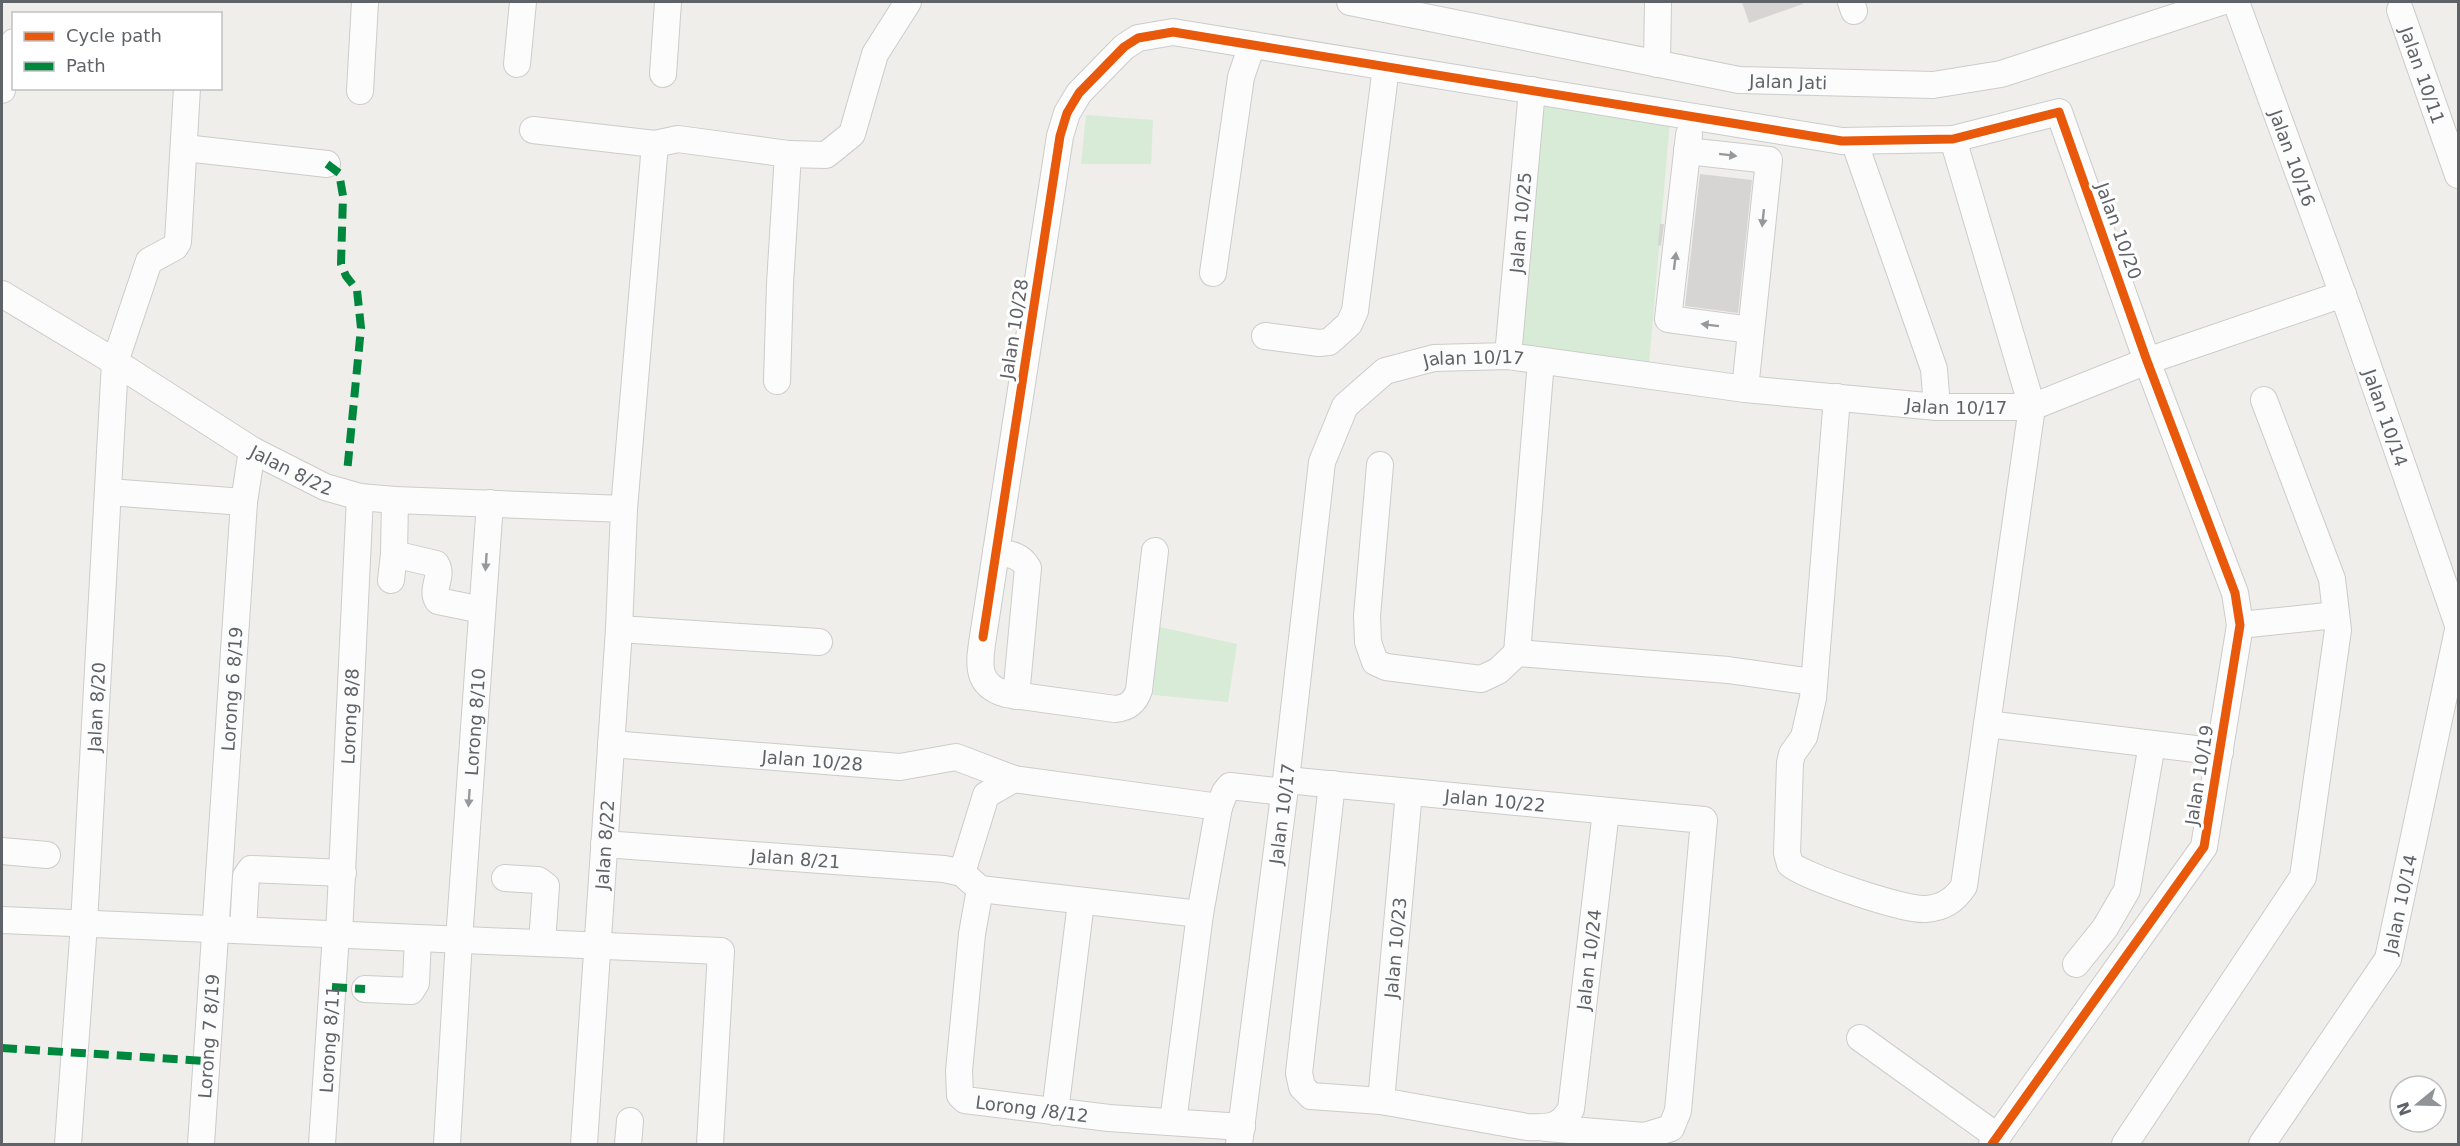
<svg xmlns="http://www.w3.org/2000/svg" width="2460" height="1146" font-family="'DejaVu Sans',sans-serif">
  <rect width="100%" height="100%" fill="#efeeea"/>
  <path fill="#d8ebd6" d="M1532,90l139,19 -23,266 -140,-19z
    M1086,115l67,5 -2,44h-70z
    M1155,626l82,18 -9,58 -75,-7z"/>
  <path fill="#d6d5d3" d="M1742,2h60l1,2 -54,19z
    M1700,174l52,6 -14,133 -53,-7z
    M1660,224h4l-3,22 -3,-1z"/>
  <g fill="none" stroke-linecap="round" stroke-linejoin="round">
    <g stroke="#cbcccc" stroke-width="28">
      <g id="minor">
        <path id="s1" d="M1350,2l389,78 194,5 68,-11 220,-72"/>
        <path d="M1851,2l3,9"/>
        <path id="s2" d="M2236,2l114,312 108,311"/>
        <path id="s3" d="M2400,10l58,165"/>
        <path d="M517,64l6,-62"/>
        <path d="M1657,64l1,-62"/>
        <path d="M663,74l5,-72"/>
        <path d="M2,90l5,-38 7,-10"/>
        <path d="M360,91l5,-89"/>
        <path d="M533,130l122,14"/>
        <path d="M1689,135l-21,184 83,11"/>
        <path d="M1854,141l80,228 3,38"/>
        <path d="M185,148l142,16"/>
        <path d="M1687,151l82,9 -24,229"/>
        <path d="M788,154l38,1 26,-21 23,-80 33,-52"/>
        <path d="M1213,273l28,-196 11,-32"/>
        <path id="s4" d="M2,294l113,68 137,88 73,37 35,10 35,3 229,9"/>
        <path d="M1265,336l54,7 10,-1 20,-18 6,-13 31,-244"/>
        <path id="s5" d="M1508,356l24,-266"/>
        <path d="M1837,397l-24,301 -9,39 -12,17 -2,9 -3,90 3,11c15,13 115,47 136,45 17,-1 29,-9 38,-23l68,-479 -79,-268"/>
        <path d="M1380,465l-13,151 1,26 7,20 11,5 95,12 17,-8 19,-18 211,17 85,12"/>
        <path d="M108,492l136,10"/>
        <path d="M395,500l-1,54 42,10c8,12 -6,25 2,37l44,9"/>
        <path d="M1155,551l-16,139c-4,12 -11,18 -24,19l-109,-15c-31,-9 -27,-31 -23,-57l77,-501 7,-23 12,-20 45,-46 14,-9 35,-6 669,109 111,-2 106,-27 88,249 88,232 5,32 -36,222 -212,297"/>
        <path d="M996,552c14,2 25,3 32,16l-12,128"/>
        <path d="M391,580l3,-26"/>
        <path d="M2240,625l96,-10"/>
        <path d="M619,629l200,13"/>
        <path d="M1517,653l24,-292"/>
        <path d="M1987,724l233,28"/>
        <path id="s6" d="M611,744l289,23 56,-10 58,22 205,28 6,-15 5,-6 54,6"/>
        <path id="s7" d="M1286,780l418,40 -26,291 -7,17 -26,8 -99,-8"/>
        <path id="s8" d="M1332,784l-33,289 3,14 9,9 70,5 146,26c21,1 33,1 44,-18l35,-298"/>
        <path id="s9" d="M604,844l340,25 18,4 18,16"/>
        <path d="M2,851l45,4"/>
        <path d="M962,873l24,-78 28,-16"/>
        <path d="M505,878l33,2 8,6 -4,57"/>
        <path id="s10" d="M980,889l-8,45 -13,137 1,24 5,5 144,18 133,9"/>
        <path d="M980,889l220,25"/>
        <path d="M2,920l719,31 -11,193"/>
        <path d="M243,930l3,-54 5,-7 92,4"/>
        <path id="s11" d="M339,935l21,-438"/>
        <path d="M2076,964l29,-36 22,-38 25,-146"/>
        <path d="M365,989l46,2 5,-8 2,-45"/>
        <path d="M1860,1038l138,99"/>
        <path id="s12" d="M1381,1101l28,-309"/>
        <path d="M1055,1112l26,-210"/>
        <path d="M1173,1122l27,-208 19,-107"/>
        <path id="s13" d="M68,1144l16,-220 31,-562 34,-101 26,-14 3,-5 9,-154"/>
        <path id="s14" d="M201,1144l43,-642 8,-52"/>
        <path id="s15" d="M322,1144l14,-210"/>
        <path id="s16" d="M447,1144l12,-204 31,-437"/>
        <path id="s17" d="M584,1144l35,-515 5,-120 31,-365 23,-5 110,15 -8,130 -3,97"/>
        <path d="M628,1144l2,-23"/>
        <path id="s18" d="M1239,1144l47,-364 36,-318 23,-56 40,-35 49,-13 74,-2 237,33 192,18h95l115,-46 196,-67"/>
        <path d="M2125,1144l178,-267 35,-247 -6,-51 -68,-179"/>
        <path id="s19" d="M2262,1144l126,-185 70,-329"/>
      </g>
    </g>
    <use href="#minor" stroke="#fdfcfc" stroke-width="26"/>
    <path stroke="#00873e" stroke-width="8" stroke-dasharray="15 8" stroke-linecap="butt" d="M327,164l12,9 4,23 -2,68 5,12 11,14 4,38 -14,145
      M332,987l33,2
      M2,1048l204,13"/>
    <g stroke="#fff" stroke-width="13">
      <path id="cycleway" d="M983,637l77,-501 7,-23 12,-20 45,-46 14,-9 35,-6 669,109 111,-2 106,-27 88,249 88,232 5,32 -36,222 -212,297"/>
    </g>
    <use href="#cycleway" stroke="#e8590c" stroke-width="9"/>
  </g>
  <defs><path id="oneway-solid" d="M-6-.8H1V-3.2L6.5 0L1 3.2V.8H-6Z" transform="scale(1.5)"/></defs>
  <g fill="#96999c">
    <use href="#oneway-solid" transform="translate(1728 155) rotate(7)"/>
    <use href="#oneway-solid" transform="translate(1763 218) rotate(96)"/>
    <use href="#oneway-solid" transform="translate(1675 261) rotate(-83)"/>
    <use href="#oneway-solid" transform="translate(1710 325) rotate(-173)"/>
    <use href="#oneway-solid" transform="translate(486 562) rotate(94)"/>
    <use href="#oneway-solid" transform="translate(469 798) rotate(94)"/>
  </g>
  <g text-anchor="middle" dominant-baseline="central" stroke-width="6" stroke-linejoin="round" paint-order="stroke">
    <g font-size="18" fill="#5f6368" stroke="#fff">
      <text stroke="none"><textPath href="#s3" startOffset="69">Jalan 10/11</textPath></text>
      <text stroke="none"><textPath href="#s1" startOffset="446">Jalan Jati</textPath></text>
      <text stroke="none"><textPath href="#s2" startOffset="166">Jalan 10/16</textPath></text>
      <text stroke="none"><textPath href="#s5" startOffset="134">Jalan 10/25</textPath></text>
      <text transform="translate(2119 231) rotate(70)">Jalan 10/20</text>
      <text transform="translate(1014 329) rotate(-81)">Jalan 10/28</text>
      <text stroke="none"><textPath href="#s18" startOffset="891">Jalan 10/17</textPath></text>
      <text stroke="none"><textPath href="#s18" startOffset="1377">Jalan 10/17</textPath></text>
      <text stroke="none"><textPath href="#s2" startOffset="442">Jalan 10/14</textPath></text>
      <text stroke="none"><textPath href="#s4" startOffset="339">Jalan 8/22</textPath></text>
      <text stroke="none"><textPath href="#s14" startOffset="456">Lorong 6 8/19</textPath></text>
      <text stroke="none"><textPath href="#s13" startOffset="438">Jalan 8/20</textPath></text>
      <text stroke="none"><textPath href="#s11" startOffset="219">Lorong 8/8</textPath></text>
      <text stroke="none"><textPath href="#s16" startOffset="423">Lorong 8/10</textPath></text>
      <text stroke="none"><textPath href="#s6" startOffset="202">Jalan 10/28</textPath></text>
      <text transform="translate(2199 775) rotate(-81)">Jalan 10/19</text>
      <text stroke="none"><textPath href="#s7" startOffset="210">Jalan 10/22</textPath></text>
      <text stroke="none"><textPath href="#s18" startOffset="333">Jalan 10/17</textPath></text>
      <text stroke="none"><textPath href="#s17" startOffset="300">Jalan 8/22</textPath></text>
      <text stroke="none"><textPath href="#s9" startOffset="192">Jalan 8/21</textPath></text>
      <text stroke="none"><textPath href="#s19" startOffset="280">Jalan 10/14</textPath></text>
      <text stroke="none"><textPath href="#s12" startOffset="154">Jalan 10/23</textPath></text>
      <text stroke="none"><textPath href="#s8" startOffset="738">Jalan 10/24</textPath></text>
      <text stroke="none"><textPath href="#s14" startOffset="108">Lorong 7 8/19</textPath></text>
      <text stroke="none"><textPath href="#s15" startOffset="105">Lorong 8/11</textPath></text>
      <text stroke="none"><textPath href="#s10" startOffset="282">Lorong /8/12</textPath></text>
    </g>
  </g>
  <rect width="2460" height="1146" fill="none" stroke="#5f6368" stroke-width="6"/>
  <rect x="12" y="12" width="210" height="78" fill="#ffffff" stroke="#bfc1c3" stroke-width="1.5"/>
  <rect x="24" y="32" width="30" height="9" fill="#e8590c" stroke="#bfc1c3" stroke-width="1.5"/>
  <text x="66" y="42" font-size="18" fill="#5f6368">Cycle path</text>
  <rect x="24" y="62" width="30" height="9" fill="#00873e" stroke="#bfc1c3" stroke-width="1.5"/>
  <text x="66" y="72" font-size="18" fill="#5f6368">Path</text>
  <g transform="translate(2418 1104) rotate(251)"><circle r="28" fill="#ffffff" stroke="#bfc1c3" stroke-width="1.5"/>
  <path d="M0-4.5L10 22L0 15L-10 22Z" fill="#919496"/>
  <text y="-9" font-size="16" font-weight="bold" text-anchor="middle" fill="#5f6368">N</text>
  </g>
</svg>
